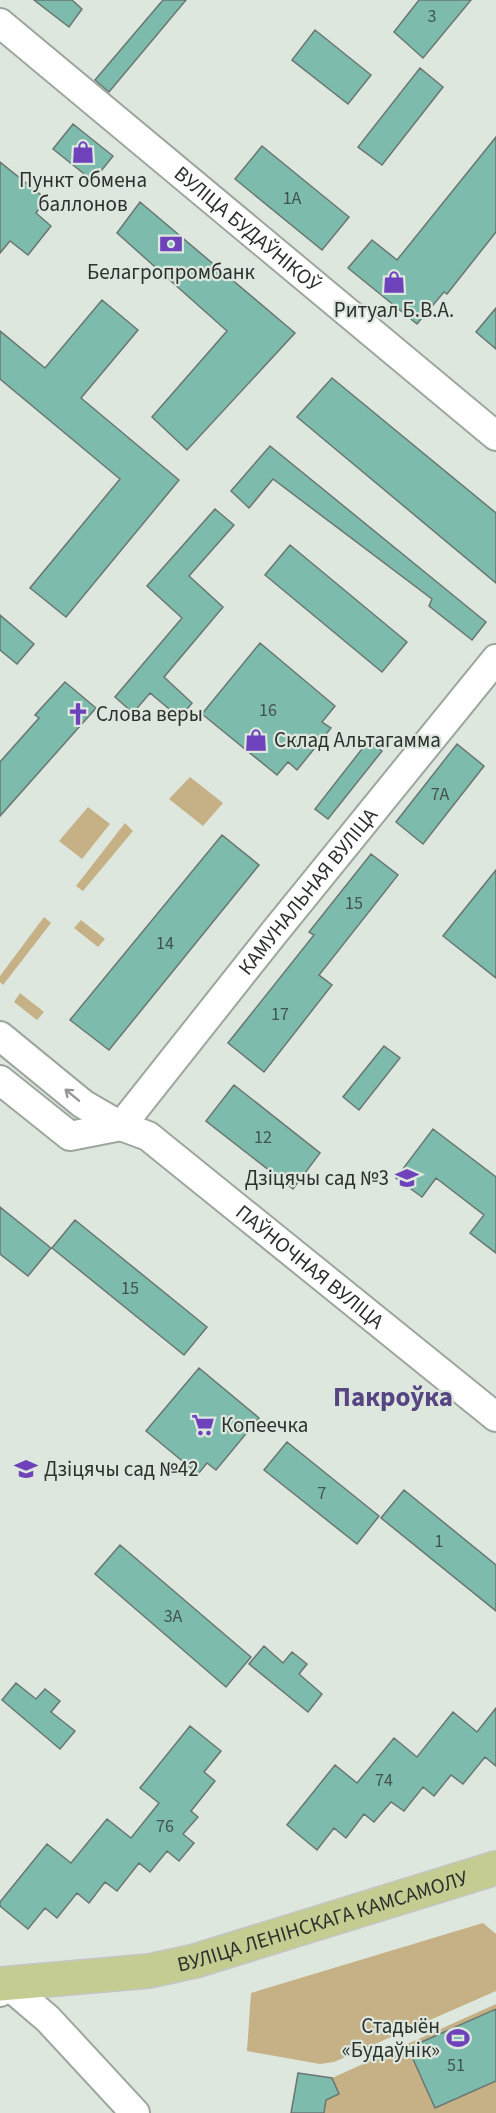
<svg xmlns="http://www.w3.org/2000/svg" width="496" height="2113" font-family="'Source Sans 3',sans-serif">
  <rect width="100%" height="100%" fill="#dde7dd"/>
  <path fill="#c5b185" d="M190,777l33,26 -20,23 -34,-27z
    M88,807l22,17 -28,35 -23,-18z
    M125,823l8,8 -50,60 -7,-5z
    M44,917l7,6 -48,62 -3,-3v-6z
    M81,920l24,19 -7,8 -24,-19z
    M20,993l24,19 -7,8 -23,-18z
    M483,1923l13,11v57l-162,71 -14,2 -73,-13 4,-58z
    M496,2004v109h-205l7,-40 34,5z"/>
  <path fill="#7dbcac" stroke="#697672" stroke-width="1.5" d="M34,0h38l10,9 -13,18z
    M163,0h23l-77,92 -14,-12z
    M419,0h52l-48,58 -29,-26z
    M315,30l56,45 -23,29 -56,-44z
    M420,68l23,19 -61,78 -24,-18z
    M73,124l40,32 -20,25 -40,-32z
    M496,137v95l-49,62 -3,-2 -27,32 -69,-56 24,-28 25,20z
    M262,146l87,71 -27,33 -87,-71z
    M0,162l46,37 -10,14 15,13 -23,29 -18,-14 -10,12z
    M140,202l155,131 -108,117 -35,-33 75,-86 -110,-98z
    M102,300l36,30 -57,68 98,82 -113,137 -36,-29 90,-109 -120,-100v-48l45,37z
    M496,308v41l-20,-17z
    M332,378l164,135v70l-199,-166z
    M270,446l216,176 -14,18 -43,-34 3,-7 -159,-120 -24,29 -18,-17z
    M215,509l19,16 -45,51 34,31 -59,70 28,26 -12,15 -30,-25 -17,20 -18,-16 67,-79 -35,-32z
    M290,545l117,97 -25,30 -117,-97z
    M0,615l34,29 -17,20 -17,-14z
    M260,643l75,63 -13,16 9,6 -34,42 -9,-8 -11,13 -75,-61z
    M65,682l31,26 -96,108v-54l39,-44 -4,-3z
    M369,740l13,11 -54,68 -13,-10z
    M457,744l27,22 -61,78 -27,-22z
    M222,835l37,30 -150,185 -39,-30z
    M371,854l27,21 -79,100 13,10 -68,87 -36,-29 86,-108 -5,-3z
    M496,870v108l-53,-42z
    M384,1046l16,12 -41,52 -16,-13z
    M234,1085l86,68 -27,36 -87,-68z
    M433,1129l63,48v76l-26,-20 14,-18 -48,-37 -14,19 -26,-19z
    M0,1207l51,41 -23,28 -28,-22z
    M75,1220l132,107 -23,28 -132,-107z
    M199,1368l60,50 -43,52 -9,-7 -9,11 -52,-43z
    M287,1442l92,74 -22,28 -93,-74z
    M404,1490l92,75v46l-115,-93z
    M120,1545l131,112 -25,30 -131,-113z
    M264,1646l19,17 9,-11 15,12 -8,10 23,20 -14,18 -59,-48z
    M16,1683l20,16 9,-10 15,12 -9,11 24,19 -15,18 -58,-49z
    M496,1708v58l-11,-9 -22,27 -12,-9 -17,21 -11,-9 -19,24 -13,-9 -17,20 -10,-8 -18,24 -12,-10 -17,22 -30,-25 48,-60 22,18 37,-45 23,19 36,-45 24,20z
    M190,1726l31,25 -17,21 11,9 -24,30 7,6 -15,17 11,9 -15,18 -12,-10 -17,21 -11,-9 -22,28 -12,-9 -16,21 -12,-10 -20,25 -12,-10 -17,21 -28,-23v-4l47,-58 24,19 36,-44 24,19 28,-35 -19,-15z
    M496,2009v72l-61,27 -27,-60z
    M298,2073l34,5 7,16 -13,6 -2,13h-33z"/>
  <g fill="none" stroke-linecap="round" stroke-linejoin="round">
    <g stroke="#9da69d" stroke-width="32">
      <g id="minor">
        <path id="s1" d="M0,23l496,413"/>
        <path id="s2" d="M0,1036l83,68 38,22 27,10 348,281"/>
        <path d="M0,1080l70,56 51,-10"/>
        <path id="s3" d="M121,1126l152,-192 223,-275"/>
        <path d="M0,1992l8,-7 40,34 87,94"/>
      </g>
    </g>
    <g stroke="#c4c5c4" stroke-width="36">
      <g id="major">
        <path id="s4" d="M0,1984l149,-13 46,-10 301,-93"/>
      </g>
    </g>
    <use href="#minor" stroke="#fff" stroke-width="28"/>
    <use href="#major" stroke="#c4cc91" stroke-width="33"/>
  </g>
  <defs><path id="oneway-shaft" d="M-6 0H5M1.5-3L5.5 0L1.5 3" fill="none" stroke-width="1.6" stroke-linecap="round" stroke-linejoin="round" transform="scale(1.5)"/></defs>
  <use stroke="#969896" href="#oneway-shaft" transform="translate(72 1095) rotate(-141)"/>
  <defs>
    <g id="shop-bare" transform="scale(1.8)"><path d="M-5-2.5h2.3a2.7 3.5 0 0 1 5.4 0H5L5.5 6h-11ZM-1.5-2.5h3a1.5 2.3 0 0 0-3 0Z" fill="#6d42ba" stroke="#dde7dd" stroke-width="2.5" paint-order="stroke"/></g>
    <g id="bank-bare" transform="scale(1.8)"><path d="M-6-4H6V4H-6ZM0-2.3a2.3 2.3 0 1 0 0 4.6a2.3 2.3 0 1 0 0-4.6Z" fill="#6d42ba" stroke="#dde7dd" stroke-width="2.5" paint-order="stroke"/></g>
    <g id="church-bare" transform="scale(1.8)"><path d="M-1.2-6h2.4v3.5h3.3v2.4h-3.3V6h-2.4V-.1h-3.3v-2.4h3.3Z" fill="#6d42ba" stroke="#dde7dd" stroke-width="2.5" paint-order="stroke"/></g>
    <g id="school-bare" transform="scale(1.8)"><path d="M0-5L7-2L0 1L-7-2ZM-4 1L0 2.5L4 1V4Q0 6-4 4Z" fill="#6d42ba" stroke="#dde7dd" stroke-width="2.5" paint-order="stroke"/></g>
    <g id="supermarket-bare" transform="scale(1.8)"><path d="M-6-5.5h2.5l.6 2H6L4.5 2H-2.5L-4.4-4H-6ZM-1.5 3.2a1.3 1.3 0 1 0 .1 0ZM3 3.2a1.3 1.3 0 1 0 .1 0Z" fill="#6d42ba" stroke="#dde7dd" stroke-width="2.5" paint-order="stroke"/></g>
    <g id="stadium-bare" transform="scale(1.8)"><path d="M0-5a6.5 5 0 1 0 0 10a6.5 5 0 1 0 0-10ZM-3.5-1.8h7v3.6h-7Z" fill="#6d42ba" stroke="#dde7dd" stroke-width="2.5" paint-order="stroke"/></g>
  </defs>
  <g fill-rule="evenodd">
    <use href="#shop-bare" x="83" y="152"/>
    <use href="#bank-bare" x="171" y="244"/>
    <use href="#shop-bare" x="394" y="282"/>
    <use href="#church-bare" x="78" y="714"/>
    <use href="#shop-bare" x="256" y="740"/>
    <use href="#school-bare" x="407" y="1178"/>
    <use href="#supermarket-bare" x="203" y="1425"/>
    <use href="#school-bare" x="26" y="1469"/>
    <use href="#stadium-bare" x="458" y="2038"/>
  </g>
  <g text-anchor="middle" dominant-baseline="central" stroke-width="4.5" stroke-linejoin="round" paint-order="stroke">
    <g font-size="18" fill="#41544d">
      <text x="432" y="16">3</text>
      <text x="292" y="198">1А</text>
      <text x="268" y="710">16</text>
      <text x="440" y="794">7А</text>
      <text x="354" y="903">15</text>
      <text x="165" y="943">14</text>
      <text x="280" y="1014">17</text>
      <text x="263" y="1137">12</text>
      <text x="130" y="1288">15</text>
      <text x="322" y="1493">7</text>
      <text x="439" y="1541">1</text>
      <text x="173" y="1616">3А</text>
      <text x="384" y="1780">74</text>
      <text x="165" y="1826">76</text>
      <text x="456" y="2065">51</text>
    </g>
    <g font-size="21" fill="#2d312d" stroke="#dde7dd" text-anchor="start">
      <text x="83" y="180" text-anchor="middle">Пункт обмена<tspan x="83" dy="24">баллонов</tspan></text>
      <text x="171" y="272" text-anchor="middle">Белагропромбанк</text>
      <text x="394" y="310" text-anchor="middle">Ритуал Б.В.А.</text>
      <text x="96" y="714">Слова веры</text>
      <text x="274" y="740">Склад Альтагамма</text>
      <text x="389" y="1178" text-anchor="end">Дзіцячы сад №3</text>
      <text x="221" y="1425">Копеечка</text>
      <text x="44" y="1469">Дзіцячы сад №42</text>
      <text x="440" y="2026" text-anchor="end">Стадыён<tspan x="440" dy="24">«Будаўнік»</tspan></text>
    </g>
    <g font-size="21" fill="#2d312d" stroke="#dde7dd">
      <text stroke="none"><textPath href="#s1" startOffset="322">ВУЛІЦА БУДАЎНІКОЎ</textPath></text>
      <text stroke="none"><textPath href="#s3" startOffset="300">КАМУНАЛЬНАЯ ВУЛІЦА</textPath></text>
      <text stroke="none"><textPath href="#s2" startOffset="388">ПАЎНОЧНАЯ ВУЛІЦА</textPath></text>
      <text stroke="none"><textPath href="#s4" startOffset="330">ВУЛІЦА ЛЕНІНСКАГА КАМСАМОЛУ</textPath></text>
    </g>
    <g font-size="27" font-weight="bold" fill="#574482" stroke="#dde7dd">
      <text x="393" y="1397">Пакроўка</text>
    </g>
  </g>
</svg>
